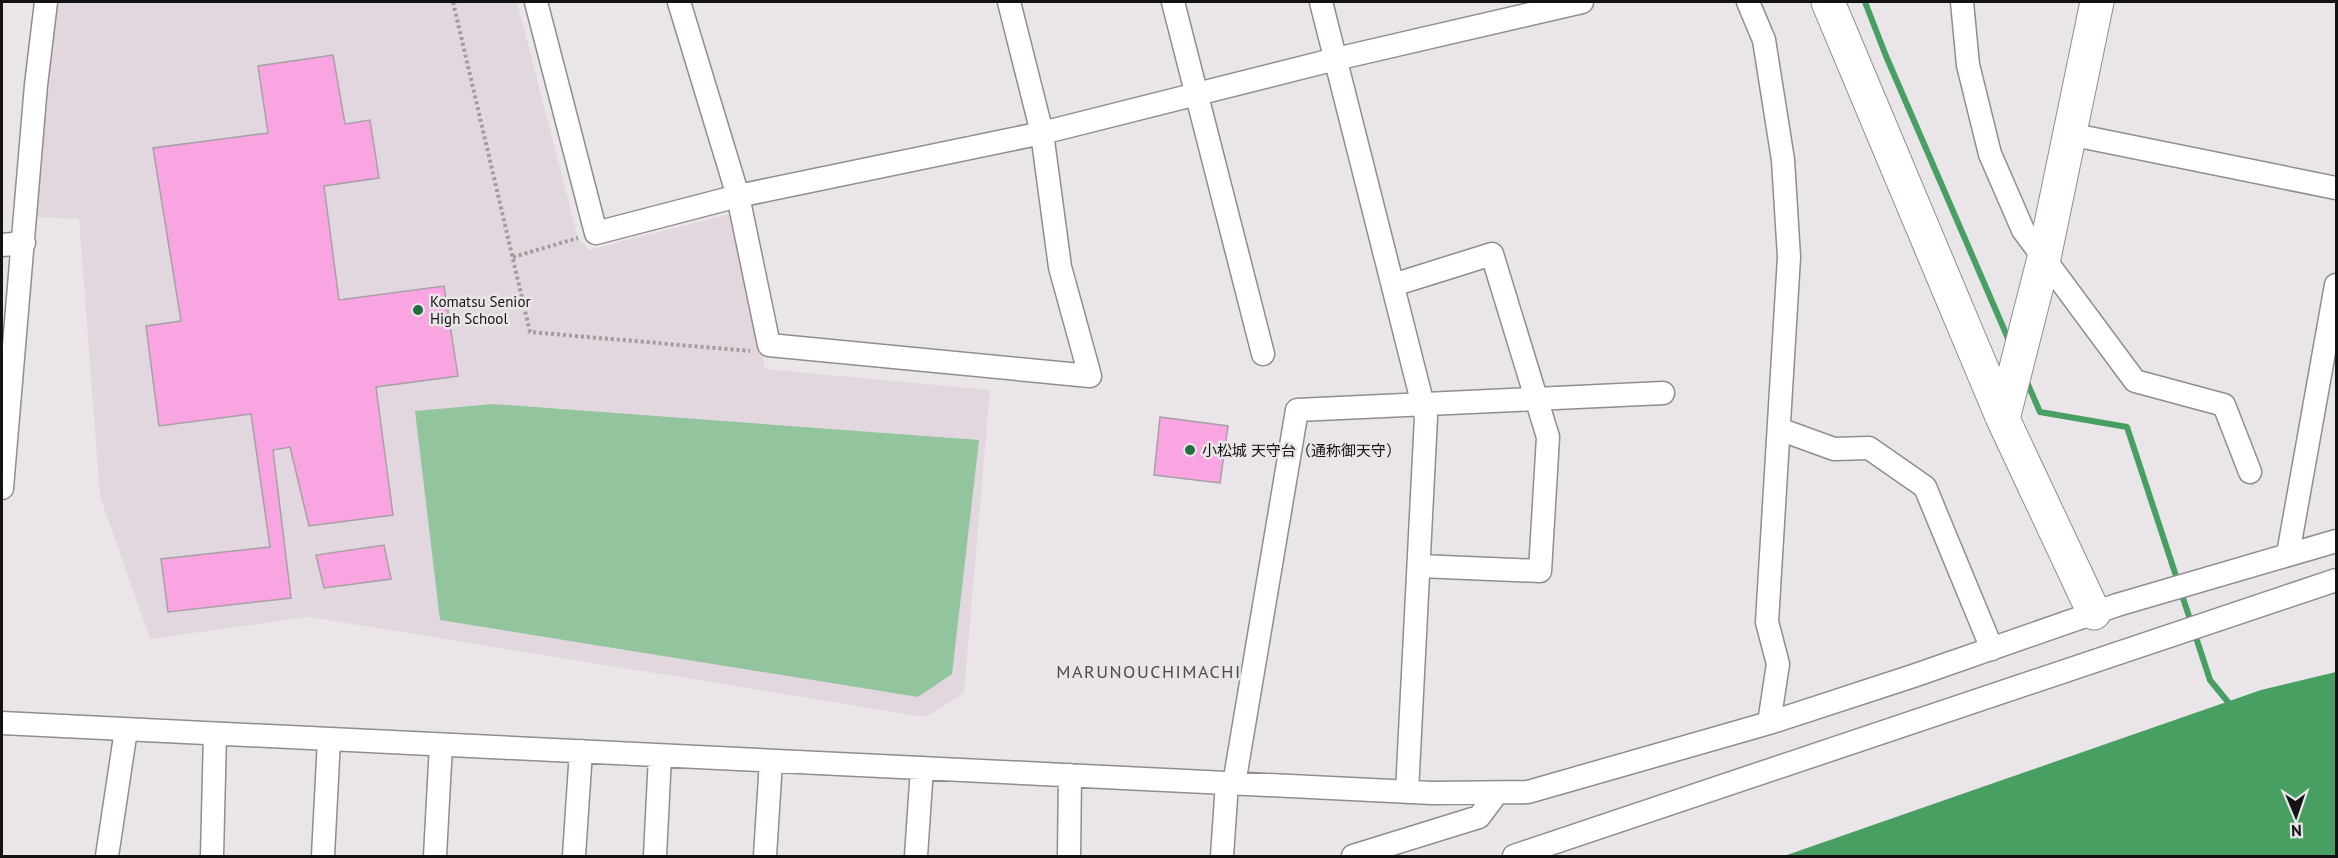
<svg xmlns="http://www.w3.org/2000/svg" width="2338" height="858" font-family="'PT Sans','Noto Sans JP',sans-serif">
  <rect width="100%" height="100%" fill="#eae5e8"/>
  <path fill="#e3d7df" d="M41,2h476l61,236 11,12 140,-36 36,155 225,21 -26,303 -39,24 -616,-100 -159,22 -50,-143 -21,-277 -44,-2z"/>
  <path fill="#92c49d" d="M493,404l486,36 -27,234 -34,23 -478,-77 -25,-209z"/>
  <path fill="#479f62" d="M2336,672v184h-552l477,-166z"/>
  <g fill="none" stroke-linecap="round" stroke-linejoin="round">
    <path stroke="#479f62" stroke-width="6" d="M1865,2l21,54 124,287
      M2026,380l14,32 87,15 51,155
      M2181,592l29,88 22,27"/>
  </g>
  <path fill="#f9a5e2" stroke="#a5a1a4" stroke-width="1.5" d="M333,55l12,69 25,-4 9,58 -55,8 15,114 105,-14 14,90 -82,11 17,128 -84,11 -19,-79 -17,3 18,148 -123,14 -7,-53 109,-12 -19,-133 -92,12 -13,-100 35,-5 -28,-173 115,-15 -10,-67z
    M1160,417l68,9 -8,57 -66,-8z
    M384,545l7,34 -67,9 -8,-33z"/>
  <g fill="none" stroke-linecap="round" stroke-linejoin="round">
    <g stroke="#908c8f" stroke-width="25">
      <path id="street" d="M536,2l60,231 142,-37 304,-63 294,-74 246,-57
        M679,2l59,194 31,149 321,31 -30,-109 -18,-134 -33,-131
        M1173,2l90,352
        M1321,2l105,415 -19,375
        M1748,2l16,38 19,120 6,97 -22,365 11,42 -9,59
        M1962,2l6,63 22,89 33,76 112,151 89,24 26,67
        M2069,134l267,54
        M2,245l22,-2
        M1393,285l99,-31 56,183 -8,134 -121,-5
        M1779,429l55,20 35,-1 56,39 67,162
        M2,488l34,-403 10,-83
        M2288,554l48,-269
        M2,723l1430,70 96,-1 241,-69 144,-47 204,-71 219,-64
        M1234,784l63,-374 366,-17
        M107,856l19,-126
        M212,856l3,-122
        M323,856l6,-117
        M435,856l6,-111
        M574,856l7,-105
        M655,856l5,-100
        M765,856l6,-95
        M916,856l6,-88
        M1069,856l1,-81
        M1222,856l5,-73
        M1353,856l126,-39 18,-24
        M1514,856l822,-276"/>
    </g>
    <g stroke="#908c8f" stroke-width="35">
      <path id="secondary" d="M1828,2l175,417 91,194
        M2003,419l41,-161 53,-256"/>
    </g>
    <path stroke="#a19d9f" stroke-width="4" stroke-dasharray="3 3" stroke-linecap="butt" d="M453,2l77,330 220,19
      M513,257l65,-19"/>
    <use href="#street" stroke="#fff" stroke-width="22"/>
    <use href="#secondary" stroke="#fff" stroke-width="33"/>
  </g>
  <g fill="#246f3e" stroke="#eae5e8" stroke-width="2">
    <circle cx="418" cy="310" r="6"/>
    <circle cx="1190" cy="450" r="6"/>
  </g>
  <g text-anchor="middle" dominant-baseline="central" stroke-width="5" stroke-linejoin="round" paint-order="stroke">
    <g font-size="15" fill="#141214" stroke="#eae5e8" text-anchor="start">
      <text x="430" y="301">Komatsu Senior<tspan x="430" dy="17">High School</tspan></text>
      <text x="1202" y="450">小松城 天守台（通称御天守）</text>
    </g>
    <g font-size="18" letter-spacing="1.5" fill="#4e494c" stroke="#eae5e8">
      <text x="1149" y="671">MARUNOUCHIMACHI</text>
    </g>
  </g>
  <rect width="2338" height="858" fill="none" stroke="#141214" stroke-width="6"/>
  <g transform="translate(2296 816) rotate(178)" stroke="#eae5e8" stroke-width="4.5" paint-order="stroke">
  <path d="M0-4.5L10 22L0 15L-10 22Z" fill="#141214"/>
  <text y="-9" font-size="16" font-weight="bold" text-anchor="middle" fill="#141214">N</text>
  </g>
</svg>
